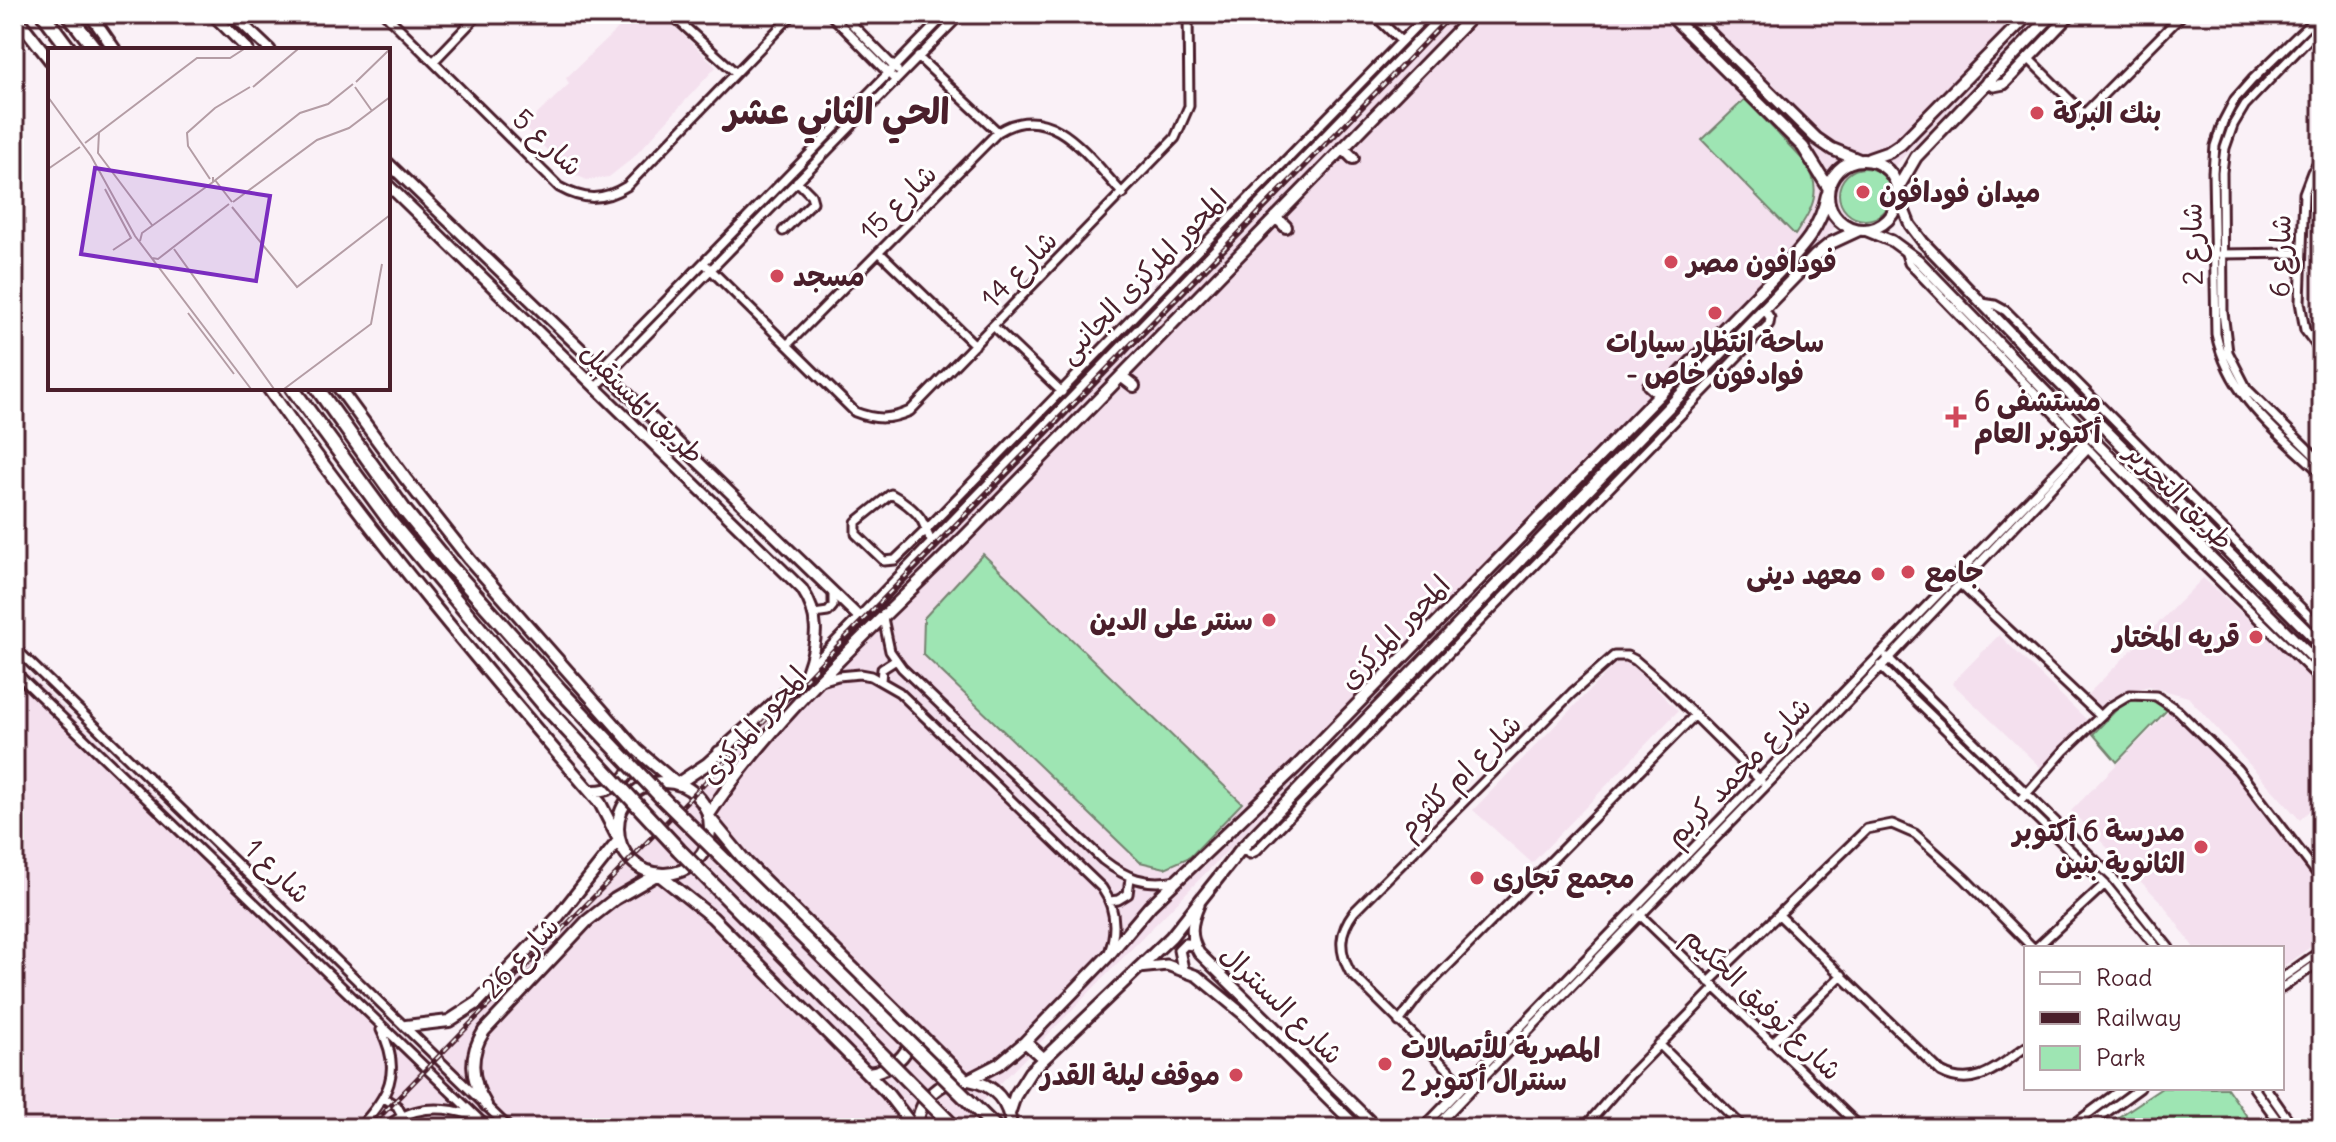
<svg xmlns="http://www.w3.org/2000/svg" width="2336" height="1142" font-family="Delius,'Playpen Sans Arabic',sans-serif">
  <rect width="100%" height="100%" fill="#faf1f7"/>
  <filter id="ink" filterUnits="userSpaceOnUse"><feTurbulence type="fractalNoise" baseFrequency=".0125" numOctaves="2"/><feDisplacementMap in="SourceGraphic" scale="16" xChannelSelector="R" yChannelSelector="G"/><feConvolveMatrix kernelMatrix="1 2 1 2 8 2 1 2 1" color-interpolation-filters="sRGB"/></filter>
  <g filter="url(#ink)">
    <path fill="#f4e0ee" d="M633,14h29l54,53 -83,91 -24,19 -22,3 -18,-8 -45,-45 45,-43 -3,-6z
      M1454,14h589l-1086,1114h-943v-469l418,405 843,-862z
      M2203,578l119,108v112l-22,22 -112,-123 -39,-11 -19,6 -31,17 -12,-14z
      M1999,635l89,86 -47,47 -89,-85z
      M1625,662l13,8 40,41 -146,152 -59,-53 143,-147z
      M2172,708l72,70 78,106v55l-40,28v-19h-88l-31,-44 -92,-93z"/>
    <path fill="#9ee5b3" stroke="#74826f" stroke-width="2" d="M1745,99l61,64c18,29 5,47 -11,72l-93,-95z
      M1839 194a26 26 0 1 1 52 0a26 26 0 1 1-52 0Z
      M983,554l259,249 -52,54 -25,11 -25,-6 -217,-208 1,-36z
      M2141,698l17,2 11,8 -52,54 -24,-28 29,-30z
      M2162,1088h65l28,40h-153z"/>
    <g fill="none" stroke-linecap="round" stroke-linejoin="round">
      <g stroke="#4a1f2b" stroke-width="13">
        <path id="minor" d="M385,14l174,173c25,14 44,14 68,-1l166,-172
          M671,14l65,59
          M830,14l65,66
          M842,14l55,56
          M1373,14l28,27
          M2320,14l-68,66 -17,19 -12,23 -8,24 -2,26 3,162c14,64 61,97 106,140
          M2322,25l-77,80 -12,20 -8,23 -3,24 1,140 5,40 19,37 75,74
          M918,57l80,75
          M2028,58l56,56 99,-100
          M434,61l45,-47
          M2322,158l-10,14 -8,21 -4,109 5,28 17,23
          M783,231l30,-29 -2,-7 -14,-14
          M1905,251l4,12 237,246 176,172
          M879,252l96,93
          M2221,254l79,-1
          M704,263l151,149c20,8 35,8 55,-1l265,-273 14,-32 -1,-92
          M1982,303l13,2 11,6 316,318
          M994,327l68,65
          M787,345l211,-213c54,-34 92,27 125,62
          M588,381l358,-367
          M595,388l366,-374
          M933,543c-6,-7 -7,-16 -12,-24 -6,-9 -20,-20 -30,-25l-35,28v12l28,27 11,-1 30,-29 503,-517
          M1959,583l141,133
          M814,614l14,-2 5,-6v-13
          M883,618l7,33 12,17 201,192c23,18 43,26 73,20
          M14,647l495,481
          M1887,657l226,221 56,70
          M1880,666l225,218 52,64
          M14,671l474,457
          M821,681l17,-5 22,-2 11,2 28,16 203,196c14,20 15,42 7,65
          M881,681l1,-12 14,-9
          M2020,801l44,-50 46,-44 20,-12 26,1 21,14 61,60 84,110
          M1241,849l9,5 6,-3 513,-527 1,-6 -5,-8
          M1110,901l8,-1 10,-6 2,-16
          M1639,914l222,214
          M1779,915l162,157c34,18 58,-6 85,-25
          M2036,948l69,-64
          M2282,978l40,-28
          M1709,982l158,-153 25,-5 23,10 50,45 68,69
          M2282,988l40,-28
          M1399,1022l21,-28 275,-279
          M1772,1043l70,-68
          M1659,1044l85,84
          M1465,1086l-115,-114c-12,-22 -11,-40 4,-60l218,-219 42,-37h13l8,4 28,24 98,97
          M2254,1088l29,40
          M2266,1088l28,40
          M384,1098l13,8 5,9
          M359,1128c29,-31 44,-56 22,-98
          M386,1128c23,-22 56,-23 84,-13
          M1423,1128l660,-684
          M1434,1128l447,-461 207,-218
          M1584,1128l46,-53 85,-87
          M2069,1128l54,-40
          M2085,1128l55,-40"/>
      </g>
      <g stroke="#4a1f2b" stroke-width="15">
        <path id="tertiary" d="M212,14l36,36
          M232,14l38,36
          M1987,81l7,5 10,-2 67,-70
          M388,163l472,455
          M388,185l414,404c18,27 16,52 5,82
          M1898,195l12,30 13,17 128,133 271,271
          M1865,230l27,11 26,19 156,161 248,246
          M1199,905c-8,18 -10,31 0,48l178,175
          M1138,968l29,-3 30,11 46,38 115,114
          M1183,969l-4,-19 6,-6 9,1"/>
      </g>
      <g stroke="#4a1f2b" stroke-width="16">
        <path id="secondary" d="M14,14l36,46
          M90,14l25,36
          M1669,14l134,133 25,40
          M1690,14l126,124 16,11 27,11
          M1343,148l10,10
          M1869,159l20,-7 12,-8 128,-130
          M1828 195a35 35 0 1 1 70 0a35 35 0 1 1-70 0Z
          M1898,188l18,-31 137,-143
          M1276,217l10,10
          M1121,376l13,10
          M1649,385l10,9
          M268,388c102,145 216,281 332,415l19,37 -62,78 -80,85 -28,18 -43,5
          M339,388l66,90 64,81 168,191 40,34 30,-20 99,-90 639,-660
          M719,752l17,21
          M618 828a46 46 0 1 1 92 0a46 46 0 1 1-92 0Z
          M590,791c22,1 36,-8 44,-29
          M1025,1042l18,16
          M868,1073c22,-3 38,-14 44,-36
          M966,1080l-219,-217 -39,-47c71,-109 180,-200 271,-294 165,-169 330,-339 495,-508
          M968,1080l31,-16 26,-22 82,-85 43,-51 145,-138 485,-497c22,-23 41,-43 47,-76
          M969,1080c25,4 41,23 42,48
          M486,1105c-15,-24 -18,-49 -2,-74l103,-110 28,-22 43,-25 54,43 175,176 27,35
          M1009,1114l6,-18 15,-24 141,-135 70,-88 574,-593 16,-13 28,-13
          M917,1128c1,-23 14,-40 36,-47"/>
      </g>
      <g stroke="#4a1f2b" stroke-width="18">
        <path id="trunk" d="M43,14l27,36
          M68,14l28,36
          M292,388l97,132 155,185
          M317,388l88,123 45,55 110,124"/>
      </g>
      <use href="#minor" stroke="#fff" stroke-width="7"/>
      <use href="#tertiary" stroke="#fff" stroke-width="9"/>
      <use href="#secondary" stroke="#fff" stroke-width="10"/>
      <use href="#trunk" stroke="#fff" stroke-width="12"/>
      <g stroke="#4a1f2b" stroke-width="5">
        <path id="rail" d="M369,1128l1083,-1114"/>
      </g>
      <use href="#rail" stroke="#fff" stroke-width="2" stroke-dasharray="6" stroke-linecap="butt"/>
      <g stroke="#4a1f2b" stroke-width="18" stroke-linecap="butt">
        <path id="trunk-bridge" d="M560,690l101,107 335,331
          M544,705l135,145 276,278"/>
      </g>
      <use href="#trunk-bridge" stroke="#fff" stroke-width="12"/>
    </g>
  </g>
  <g fill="#d1495b" stroke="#fff" stroke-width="3">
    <circle cx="2037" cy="113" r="8"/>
    <circle cx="1863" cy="192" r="8"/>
    <circle cx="1671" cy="262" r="8"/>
    <circle cx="777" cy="276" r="8"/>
    <circle cx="1715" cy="313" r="8"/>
    <path d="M1952 405h8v8h8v8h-8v8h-8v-8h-8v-8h8z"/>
    <circle cx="1908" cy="572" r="8"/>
    <circle cx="1878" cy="574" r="8"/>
    <circle cx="1269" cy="620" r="8"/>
    <circle cx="2256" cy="637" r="8"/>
    <circle cx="2201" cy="847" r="8"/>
    <circle cx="1477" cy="878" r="8"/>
    <circle cx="1385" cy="1064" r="8"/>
    <circle cx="1236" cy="1075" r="8"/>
  </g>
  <g text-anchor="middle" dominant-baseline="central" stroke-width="6" stroke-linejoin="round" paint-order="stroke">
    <g font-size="28" font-weight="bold" fill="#4a1f2b" stroke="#fff" text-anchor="start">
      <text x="2053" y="113">بنك البركة</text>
      <text x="1879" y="192">ميدان فودافون</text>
      <text x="1687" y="262">فودافون مصر</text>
      <text x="793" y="276">مسجد</text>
      <text x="1715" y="342" text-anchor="middle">ساحة انتظار سيارات<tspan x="1715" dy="32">- فوادفون خاص</tspan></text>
      <text x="1974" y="401">مستشفى 6<tspan x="1974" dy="32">أكتوبر العام</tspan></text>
      <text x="1924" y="572">جامع</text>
      <text x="1862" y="574" text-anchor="end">معهد دينى</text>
      <text x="1253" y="620" text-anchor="end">سنتر على الدين</text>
      <text x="2240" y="637" text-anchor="end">قريه المختار</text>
      <text x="2185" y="831" text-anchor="end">مدرسة 6 أكتوبر<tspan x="2185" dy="32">الثانوية بنين</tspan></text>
      <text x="1493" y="878">مجمع تجارى</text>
      <text x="1401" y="1048">المصرية للأتصالات<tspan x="1401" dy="32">سنترال أكتوبر 2</tspan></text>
      <text x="1220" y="1075" text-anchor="end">موقف ليلة القدر</text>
    </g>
    <g font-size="28" fill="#4a1f2b" stroke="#fff">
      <text transform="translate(548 142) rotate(43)">شارع 5</text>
      <text transform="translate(898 202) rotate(-45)">شارع 15</text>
      <text transform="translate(2192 244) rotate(-91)">شارع 2</text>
      <text transform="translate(2280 256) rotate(-89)">شارع 6</text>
      <text transform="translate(1019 269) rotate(-46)">شارع 14</text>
      <text transform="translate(1142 276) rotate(-46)">المحور المركزى الجانبى</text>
      <text transform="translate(642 403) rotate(44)">طريق المستقبل</text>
      <text transform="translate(2180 496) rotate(45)">طريق التحرير</text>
      <text transform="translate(1394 632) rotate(-46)">المحور المركزى</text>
      <text transform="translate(753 725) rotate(-49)">المحور المركزى</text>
      <text transform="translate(1738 771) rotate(-46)">شارع محمد كريم</text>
      <text transform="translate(1459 776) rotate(-45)">شارع ام كلثوم</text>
      <text transform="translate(278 871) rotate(44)">شارع 1</text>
      <text transform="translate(520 957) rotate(-47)">شارع 26</text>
      <text transform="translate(1763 1003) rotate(44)">شارع توفيق الحكيم</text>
      <text transform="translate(1282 1004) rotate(44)">شارع السنترال</text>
    </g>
    <g font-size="36" font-weight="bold" fill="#4a1f2b" stroke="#fff">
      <text x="837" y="111">الحي الثاني عشر</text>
    </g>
  </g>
  <g transform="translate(48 48)">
    <rect width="342" height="342" fill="#faf1f7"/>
    <path fill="none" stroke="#b49da5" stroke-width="2" d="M308,34l34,-33M205,39l45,-38M307,39l17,24M0,49l43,59 44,80 116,153M51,84l-1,21 54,72M37,95l112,-85h33l14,-9M0,121l32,-22M165,129v5l87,-69 28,-9 25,-20M162,131l-22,-33 -1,-13 28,-25 35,-21M167,132l17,22M57,141l26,49 -18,12M185,154l84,-62 32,-12 41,-31M184,159l65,80 93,-72M92,193l2,-8 71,-51M126,201l100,140M104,210l6,1 71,-55M140,265l46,61M236,341l87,-65 11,-60"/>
    <path fill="#7b2cbf" fill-opacity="0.15" stroke="#7b2cbf" stroke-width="4" d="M47,120l175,28 -14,85 -175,-27z"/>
    <rect width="342" height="342" fill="none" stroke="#4a1f2b" stroke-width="4"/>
  </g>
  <rect width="2336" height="1142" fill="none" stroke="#fff" stroke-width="48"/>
  <rect x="24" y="24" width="2288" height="1094" fill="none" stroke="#4a1f2b" stroke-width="3" filter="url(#ink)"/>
  <rect x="2024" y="946" width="260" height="144" fill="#ffffff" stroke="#b7a5aa" stroke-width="2"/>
  <rect x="2040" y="972" width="40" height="12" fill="#ffffff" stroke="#b7a5aa" stroke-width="2"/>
  <text x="2096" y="986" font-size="24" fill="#4a1f2b">Road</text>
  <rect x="2040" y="1012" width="40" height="12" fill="#4a1f2b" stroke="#b7a5aa" stroke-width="2"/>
  <text x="2096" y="1026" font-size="24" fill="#4a1f2b">Railway</text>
  <rect x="2040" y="1046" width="40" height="24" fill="#9ee5b3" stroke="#b7a5aa" stroke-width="2"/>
  <text x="2096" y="1066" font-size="24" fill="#4a1f2b">Park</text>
</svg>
